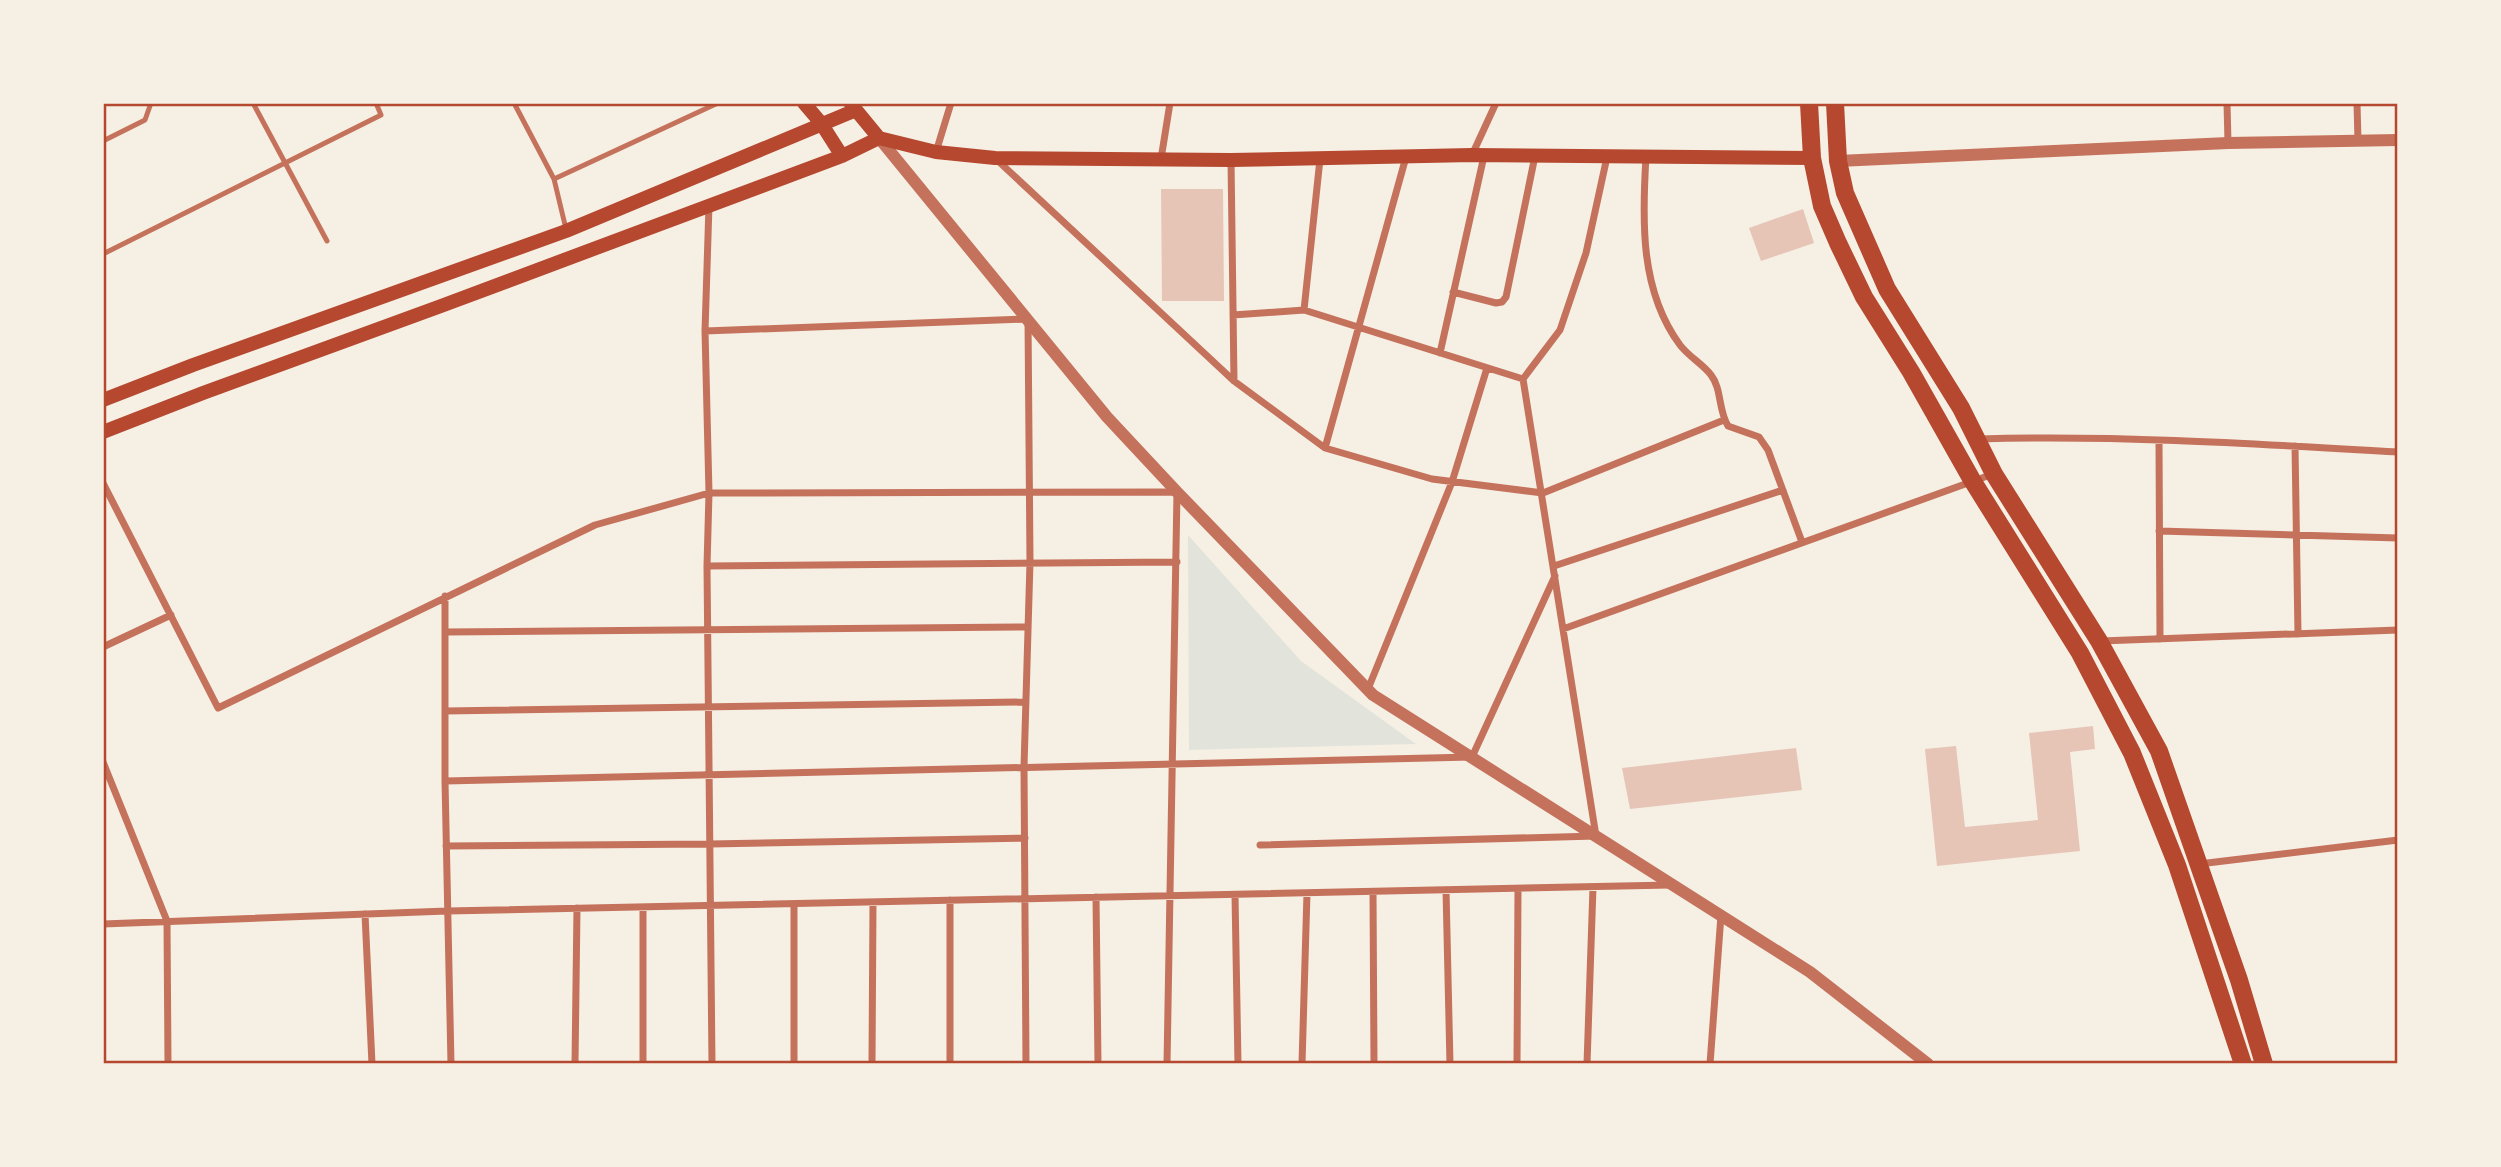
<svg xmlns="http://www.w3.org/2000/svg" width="2501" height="1167" font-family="Karla,sans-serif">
  <rect width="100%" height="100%" fill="#f6efe4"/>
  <path fill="#e2e4dc" d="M1188,535l113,126 115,83 -227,6z"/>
  <path fill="#e6c5b7" d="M1161,189h62l1,112h-62z
    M1803,209l11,34 -53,18 -12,-33z
    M2093,726l2,23 -25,3 10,99 -143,15 -12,-117 31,-3 9,81 73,-7 -9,-87z
    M1796,748l6,42 -172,19 -8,-41z"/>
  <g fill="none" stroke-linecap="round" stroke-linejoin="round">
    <path stroke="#c5725c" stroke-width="5" d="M253,103l74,138
      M514,103l40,76 12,50
      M103,141l42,-21 6,-17
      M554,179l164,-76
      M103,254l278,-139 -5,-12"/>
    <path stroke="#c5725c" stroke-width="7" d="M2227,103l1,40
      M2357,103l1,38
      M936,152l15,-49
      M1472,155l24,-52
      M1646,157c-4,64 -6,134 34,188 9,12 23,19 31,30 11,14 7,35 17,51l31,11 9,13 34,92
      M996,159l238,222 91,67 107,31 111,14 181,-73
      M1161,159l9,-56
      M1231,160l3,221
      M709,205l-4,126 4,162 -2,73 5,498
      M1453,292l43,11 6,-1 4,-5 29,-141
      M1304,310l16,-151
      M1233,315l71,-5 219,69
      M705,331l323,-12 2,243 -6,205 2,297
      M1440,353l44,-197
      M1979,439c139,-4 280,5 419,13
      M2159,441l1,198
      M2295,446l3,188
      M1325,448l81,-291
      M103,483l115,225 377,-183 114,-32 468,-1 -10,572
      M2159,531l239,7
      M707,566l470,-4
      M1554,566l229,-76
      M445,596v185l6,283
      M1563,629l430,-155
      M446,632l582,-5
      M2101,641l297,-11
      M103,647l68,-32
      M1368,689l84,-207 35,-114
      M445,711l581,-9
      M103,762l64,159 1,143
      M445,781l1027,-24 83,-181
      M1260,845l336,-9 -73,-457 37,-49 26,-77 21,-96
      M446,846l264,-2 315,-6
      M2199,864l199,-24
      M1446,890l4,174
      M1373,892l1,172
      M1235,895l3,169
      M1096,897l2,167
      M950,900v164
      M794,904v160
      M643,907v157
      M365,914l7,150
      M103,924l344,-13 1223,-26
      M575,1064l2,-156
      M872,1064l1,-162
      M1302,1064l5,-171
      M1517,1064l1,-175
      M1587,1064l6,-177
      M1710,1064l11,-149"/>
    <path stroke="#c5725c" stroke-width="12" d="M879,138l228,279 70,75 196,203 437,277 118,92
      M1838,161l390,-18 170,-3"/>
    <path stroke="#b5482f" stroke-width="14" d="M804,103l17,20 21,33
      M851,104l28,34
      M103,400l90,-35 373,-134 290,-121
      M103,432l100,-39 238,-87 401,-150 37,-18 57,14 59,6 236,2 241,-5 340,3"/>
    <path stroke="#b5482f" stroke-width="18" d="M1809,103l3,55 10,48 16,37 26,54 47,75 61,108 108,173 52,100 45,112 66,199
      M1835,103l3,58 7,32 42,96 74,119 33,66 105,167 60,110 80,229 25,84"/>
  </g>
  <rect width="2501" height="1167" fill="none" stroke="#f6efe4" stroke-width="210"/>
  <rect x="105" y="105" width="2291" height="957" fill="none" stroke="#b5482f" stroke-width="2.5"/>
</svg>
